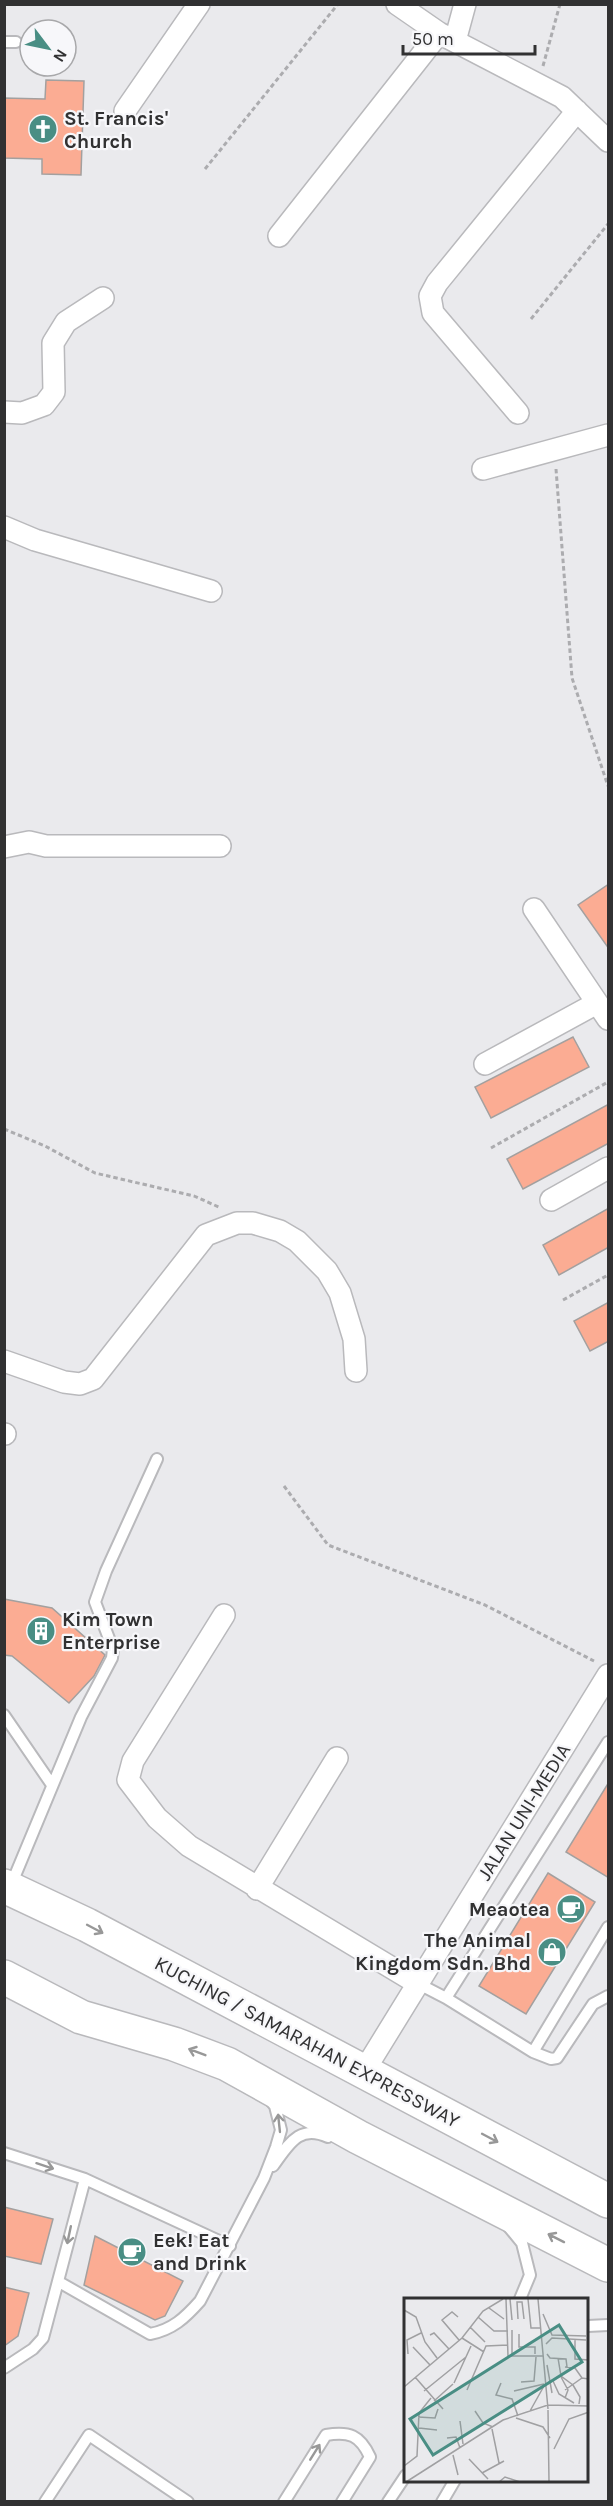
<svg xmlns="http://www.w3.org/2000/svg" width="613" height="2506" font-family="Karla,sans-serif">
  <rect width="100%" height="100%" fill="#eaeaed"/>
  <path fill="#fbac93" stroke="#a3a09f" stroke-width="1.5" d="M46,80l38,1 -3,94 -39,-1v-15l-38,-1v-60l41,1z
    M609,884v65l-31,-44z
    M573,1037l16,30 -98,51 -16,-31z
    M609,1104v39l-86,46 -16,-30z
    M609,1208v39l-50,28 -16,-30z
    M609,1302v39l-19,10 -16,-30z
    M4,1599l48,9 53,47 -11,21 -25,27 -57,-47 -8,-1z
    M609,1782v96l-43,-26z
    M548,1873l47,29 -69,112 -47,-28z
    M4,2207l49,12 -12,45 -37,-8z
    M95,2236l88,45 -18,35 -10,4 -71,-35z
    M4,2287l25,6 -11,43 -14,10z"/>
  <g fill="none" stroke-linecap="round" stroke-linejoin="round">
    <g stroke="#b9b9bc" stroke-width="14">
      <path id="service" d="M4,42h12
        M4,1715l48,70
        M14,1878l67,-161 31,-59 1,-9 -18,-47 11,-31 51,-112
        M417,1983l29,15 162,-256
        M446,1998l87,54 75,-125
        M533,2052l18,7 6,-1 36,-54 15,-8
        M4,2153l81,26 145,67
        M273,2166c16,-22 26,-42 55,-29
        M508,2226l14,17 8,32 -10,24
        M59,2282l91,52c22,-4 35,-16 50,-33l64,-123 12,-31 5,-17 -6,-24 -5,-6
        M588,2326l20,-1
        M4,2368l29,-19 10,-11 42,-159
        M45,2502l44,-67 99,67
        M284,2502l42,-67c23,-4 34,0 44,22l-28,45
        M388,2502l18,-27
        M442,2502l13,-22"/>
    </g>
    <g stroke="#b9b9bc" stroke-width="24">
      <path id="minor" d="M397,4l42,29 123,64 46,44
        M455,41l10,-37
        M125,111l74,-107
        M279,236l160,-203
        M4,412l18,1 22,-8 10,-13 -1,-49 13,-21 37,-24
        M518,413l-85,-100 -3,-17 7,-13 140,-172
        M483,469l125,-34
        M4,527l31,13 176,51
        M4,847l25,-5 17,4h174
        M534,909l74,110
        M485,1064l112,-61
        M551,1200l57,-32
        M4,1361l60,21 16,2 13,-5 113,-144 31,-12h16l27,8 17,10 30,30 13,22 14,46 2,32
        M4,1434h1
        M224,1615l-91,146 -5,19 29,38 32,28 228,137
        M257,1889l80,-131
        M364,2071l244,-396"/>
    </g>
    <g stroke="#b9b9bc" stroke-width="36">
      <path id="trunk" d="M4,1886l83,39 521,276
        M4,1977l77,40 93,27 53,20 131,73 250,128"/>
    </g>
    <path stroke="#acacaf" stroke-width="3" stroke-dasharray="4.5 3" stroke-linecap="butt" d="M543,66l17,-62
      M205,169l133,-165
      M531,319l77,-95
      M556,469l16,209 36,108
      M4,1129l41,17 50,27 99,23 27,12
      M491,1148l117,-66
      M563,1300l45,-25
      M284,1486l44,59 157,60 109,56"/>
    <use href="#service" stroke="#fff" stroke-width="10"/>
    <use href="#minor" stroke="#fff" stroke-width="21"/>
    <use href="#trunk" stroke="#fff" stroke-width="33"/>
  </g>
  <defs><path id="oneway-shaft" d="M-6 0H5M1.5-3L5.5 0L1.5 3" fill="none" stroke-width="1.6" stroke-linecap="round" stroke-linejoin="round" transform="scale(1.5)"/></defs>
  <g stroke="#989898">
    <use href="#oneway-shaft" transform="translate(95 1929) rotate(28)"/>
    <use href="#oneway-shaft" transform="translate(197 2052) rotate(-159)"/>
    <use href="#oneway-shaft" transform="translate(279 2123) rotate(-96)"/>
    <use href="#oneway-shaft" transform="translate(490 2138) rotate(28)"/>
    <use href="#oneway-shaft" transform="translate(45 2166) rotate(18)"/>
    <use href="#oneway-shaft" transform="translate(69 2235) rotate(102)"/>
    <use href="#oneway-shaft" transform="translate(556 2238) rotate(-153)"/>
    <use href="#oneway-shaft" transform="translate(315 2452) rotate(-58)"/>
  </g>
  <defs>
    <g id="church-disc" transform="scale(1.5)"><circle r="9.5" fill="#498e84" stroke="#f7f7fa"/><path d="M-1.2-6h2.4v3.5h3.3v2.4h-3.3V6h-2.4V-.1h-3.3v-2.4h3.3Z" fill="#fff"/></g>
    <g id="building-disc" transform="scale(1.5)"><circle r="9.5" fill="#498e84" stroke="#f7f7fa"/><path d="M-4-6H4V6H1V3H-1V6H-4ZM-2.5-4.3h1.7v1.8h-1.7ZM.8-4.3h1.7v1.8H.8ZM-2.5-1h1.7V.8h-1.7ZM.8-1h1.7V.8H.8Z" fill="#fff"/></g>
    <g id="cafe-disc" transform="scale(1.5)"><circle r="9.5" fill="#498e84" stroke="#f7f7fa"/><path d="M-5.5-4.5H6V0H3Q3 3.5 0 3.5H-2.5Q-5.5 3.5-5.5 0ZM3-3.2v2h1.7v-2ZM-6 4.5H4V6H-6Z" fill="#fff"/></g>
    <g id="shop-disc" transform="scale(1.5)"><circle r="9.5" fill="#498e84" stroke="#f7f7fa"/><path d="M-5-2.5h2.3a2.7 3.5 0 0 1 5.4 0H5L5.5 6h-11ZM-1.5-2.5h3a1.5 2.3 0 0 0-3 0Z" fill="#fff"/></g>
  </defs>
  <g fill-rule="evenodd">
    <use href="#church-disc" x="43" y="129"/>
    <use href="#building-disc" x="41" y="1631"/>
    <use href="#cafe-disc" x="571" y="1909"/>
    <use href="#shop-disc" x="552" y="1952"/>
    <use href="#cafe-disc" x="132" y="2252"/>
  </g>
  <g text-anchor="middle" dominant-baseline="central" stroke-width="4.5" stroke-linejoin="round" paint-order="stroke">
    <g font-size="20" font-weight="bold" fill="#313132" stroke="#f7f7fa" text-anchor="start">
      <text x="64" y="118">St. Francis'<tspan x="64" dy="23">Church</tspan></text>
      <text x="62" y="1619">Kim Town<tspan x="62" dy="23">Enterprise</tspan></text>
      <text x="550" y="1909" text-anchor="end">Meaotea</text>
      <text x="531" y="1940" text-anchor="end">The Animal<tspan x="531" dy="23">Kingdom Sdn. Bhd</tspan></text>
      <text x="153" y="2240">Eek! Eat<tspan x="153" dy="23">and Drink</tspan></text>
    </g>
    <g font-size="20" fill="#313132" stroke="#f7f7fa">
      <text transform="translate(524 1812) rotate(-58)">JALAN UNI-MEDIA</text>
      <text transform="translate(307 2042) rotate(28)">KUCHING / SAMARAHAN EXPRESSWAY</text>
    </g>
  </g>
  <g transform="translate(404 2298)">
    <rect width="184" height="184" fill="#eaeaed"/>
    <path fill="none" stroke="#a0a0a2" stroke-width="1.5" d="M102,1l2,57h35M106,1l2,21M124,1l3,29h10M134,1l10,110M85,10l15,11M0,12l12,7 9,25 12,16M139,16l9,21 34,1M54,19l-6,-5 -10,8 17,20M74,19l16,14h14M114,21l-1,-17h5l2,17M66,29l15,15M115,36v13h16v7M26,37l4,-2 15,16M58,40l22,14M171,41v20l14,1M142,46l6,-6 34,2M9,49l17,18M4,56l-1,-14 14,-7M108,56v-24M143,56l3,4 16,1 1,8M154,60l3,18 12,9M143,67l5,28M161,69l10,1 7,10M11,79l28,32M157,79l7,13 -3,8M149,83l6,13 15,9M117,84l13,-1 2,-24M50,85l17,-37M97,85l-5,12 16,4 6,17M169,87l7,12 -1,7M0,89l58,-49 21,-27 20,-12M63,92l19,-44 22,-1M161,92l17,-12 7,1M20,93l42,-34M110,93l30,-7M30,103l19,-17M144,112l1,72M71,113l8,12 10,4M126,113l14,-25M14,119l17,1 3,-9M112,120l27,9 7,11M56,123l3,23M15,130l18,2M88,131l7,34M43,140l9,-1 4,11M150,151l15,-30 20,-7M49,157l5,20M65,161l19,20M0,168l13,-10 2,-43 12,-15M78,175l22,-12M2,184l97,-62 45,-15 41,1M95,184l6,-5 15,5"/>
    <path fill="#498e84" fill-opacity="0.15" stroke="#498e84" stroke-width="3" d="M155,27l23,37 -149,93 -23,-36z"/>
    <rect width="184" height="184" fill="none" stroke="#313132" stroke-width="3"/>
  </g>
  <rect width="613" height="2506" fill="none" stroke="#313132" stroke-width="12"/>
  <g transform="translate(48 48) rotate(122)"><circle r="28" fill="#f7f7fa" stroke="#a8a8aa" stroke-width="1.5"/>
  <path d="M0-4.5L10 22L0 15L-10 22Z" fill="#498e84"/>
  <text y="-9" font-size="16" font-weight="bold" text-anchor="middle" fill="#313132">N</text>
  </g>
  <path d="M403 45v9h132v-9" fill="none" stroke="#313132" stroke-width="3"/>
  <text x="412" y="45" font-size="18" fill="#313132" stroke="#f7f7fa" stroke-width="4.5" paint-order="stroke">50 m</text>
</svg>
